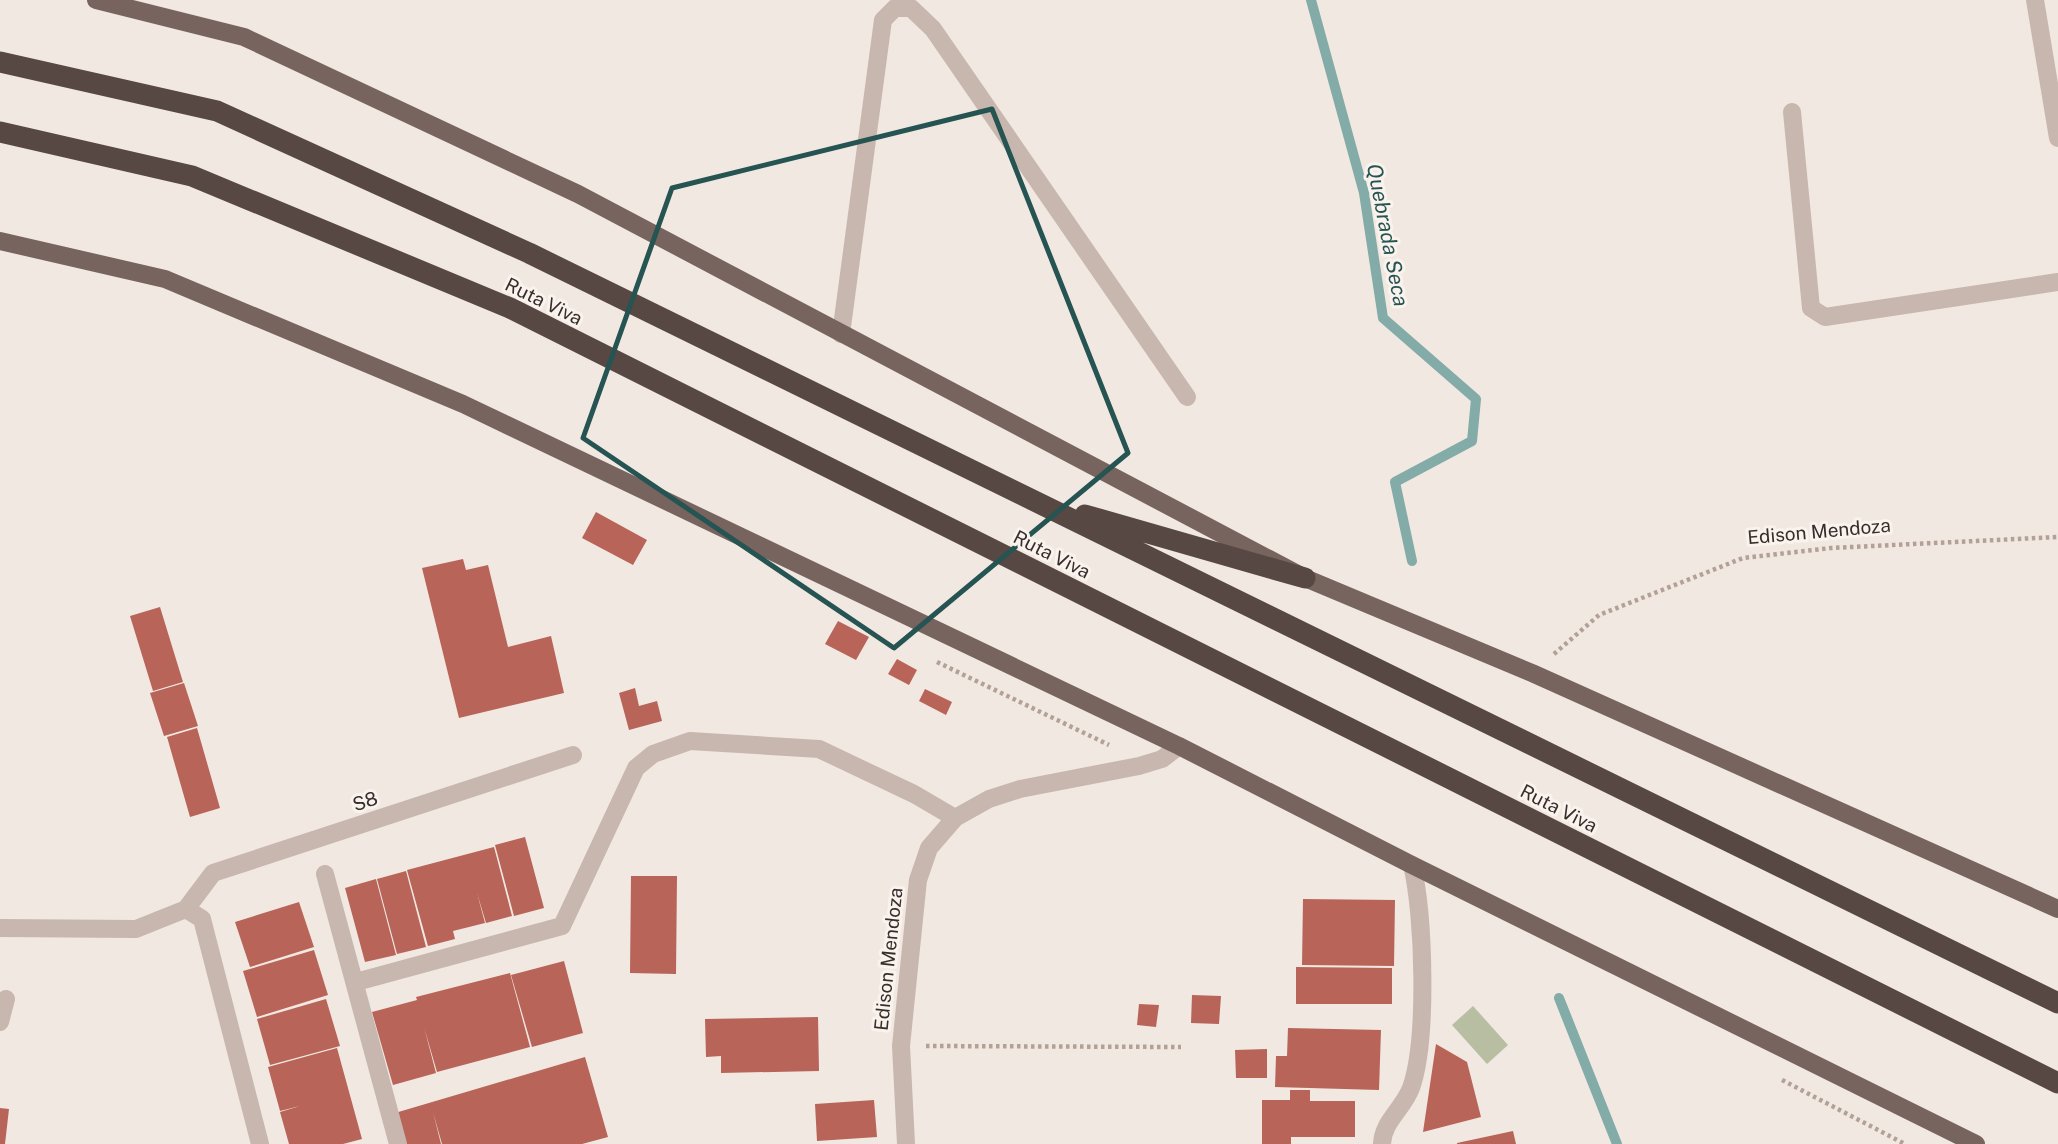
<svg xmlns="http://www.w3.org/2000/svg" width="2058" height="1144" font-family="'Public Sans',sans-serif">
  <rect width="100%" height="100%" fill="#f1e8e1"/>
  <path fill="#b8bea2" d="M1473,1006l35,39 -21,19 -35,-39z"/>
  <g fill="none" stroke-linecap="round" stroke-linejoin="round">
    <path stroke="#83aba8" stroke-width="10" d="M1311,0l53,193 19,125 93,81 -4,42 -77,41 17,79
      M1559,998l58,146"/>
  </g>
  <path fill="#b86458" d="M596,512l51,28 -14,25 -51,-27z
    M463,559l3,11 22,-5 20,82 43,-11 13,57 -105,25 -37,-150z
    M160,607l23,75 -30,9 -23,-75z
    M838,621l31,16 -13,23 -31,-16z
    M897,659l20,11 -8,15 -21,-11z
    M184,683l14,43 -34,10 -14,-43z
    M635,688l4,18 18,-5 5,20 -33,9 -10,-37z
    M925,689l27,13 -6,13 -27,-14z
    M197,728l23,80 -30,9 -23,-80z
    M525,837l19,71 -30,8 -19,-71z
    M494,847l18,69 -26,7 -9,-30 8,30 -32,8 2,8 -27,7 -21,-76z
    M406,871l20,76 -29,7 -20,-75z
    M631,876h46l-1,98 -46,-1z
    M376,879l20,76 -31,7 -20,-74z
    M1303,899l92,1 -1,66 -92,-1z
    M299,902l15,45 -64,20 -15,-45z
    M314,950l14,45 -71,22 -14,-46z
    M564,961l19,72 -51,14 -21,-72z
    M1296,967l96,1v36h-96z
    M510,973l20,74 -93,25 -13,-45 12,46 -43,12 -21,-73 45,-12 -1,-3z
    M1192,995l29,1 -2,28 -28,-1z
    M326,999l14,47 -70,19 -13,-46z
    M1139,1004l20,1 -3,22 -19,-2z
    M818,1017l1,54 -98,2v-17l-15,1 -1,-38z
    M1288,1028l93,2 -2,60 -104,-3 1,-31h11z
    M1436,1044l31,18 14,55 -58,15z
    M337,1048l25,91 -19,5h-54l-9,-32 20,-6 -20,5 -12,-44z
    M1267,1049v29h-31l-1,-28z
    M585,1057l23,80 -26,7h-140l-9,-32 8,32h-37l-9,-31z
    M1290,1090h20v11h45v36h-64v7h-29v-44h28z
    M874,1100l3,37 -60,4 -2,-37z
    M0,1108l9,1 -4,35h-5z
    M1513,1131l3,13h-59v-1z"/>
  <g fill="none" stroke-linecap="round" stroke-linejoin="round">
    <path stroke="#b3a198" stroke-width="4.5" stroke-dasharray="3.5 3.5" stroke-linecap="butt" d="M1554,654l45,-39 144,-57 88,-10 227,-11
      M937,662l172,83
      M926,1046l255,1
      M1782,1080l123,64"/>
    <path stroke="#c8b7ae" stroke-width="18" d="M1792,112l19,196 14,9 233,-35
      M0,1022l6,-23
      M1382,1144c1,-23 21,-35 29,-56 17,-48 13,-173 1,-223"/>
    <path stroke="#c8b7ae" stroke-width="18" d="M2035,0l23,138
      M841,334l42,-314 12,-12h16l22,21 254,368
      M325,874l73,270
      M186,909l16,10 58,225
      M0,928l136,1 50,-20 27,-36 360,-118
      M356,982l206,-56 74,-158 17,-14 37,-13 129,8 95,45 41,24
      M906,1144l-5,-98 17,-166 11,-32 26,-30 34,-19 31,-10 119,-23 23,-7 17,-13"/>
    <path stroke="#77645f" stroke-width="18" d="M96,0l148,37 334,157 727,384 227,95 526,236
      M0,241l165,38 298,125 716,342 233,119 564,279"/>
    <path stroke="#574844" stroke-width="21" d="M0,62l217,49 312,142 1529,750
      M0,132l192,44 318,132 1548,775
      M1085,515l220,63"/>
  </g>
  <path fill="none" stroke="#265452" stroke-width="5" stroke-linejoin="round" d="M992,109l136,344 -234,195 -311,-210 89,-250z"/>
  <g text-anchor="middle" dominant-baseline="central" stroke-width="6" stroke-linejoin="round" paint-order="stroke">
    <g font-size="19" fill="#372e2c" stroke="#f9f2ed">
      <text transform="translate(544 301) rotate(26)">Ruta Viva</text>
      <text transform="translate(1819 531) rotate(-5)">Edison Mendoza</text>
      <text transform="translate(1052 554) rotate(27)">Ruta Viva</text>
      <text transform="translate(365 801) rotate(-18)">S8</text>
      <text transform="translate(1559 808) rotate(27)">Ruta Viva</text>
      <text transform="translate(888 959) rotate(-84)">Edison Mendoza</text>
    </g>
    <g font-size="21" font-style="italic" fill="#265452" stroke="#f9f2ed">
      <text transform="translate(1388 235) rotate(79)">Quebrada Seca</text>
    </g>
  </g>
</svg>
